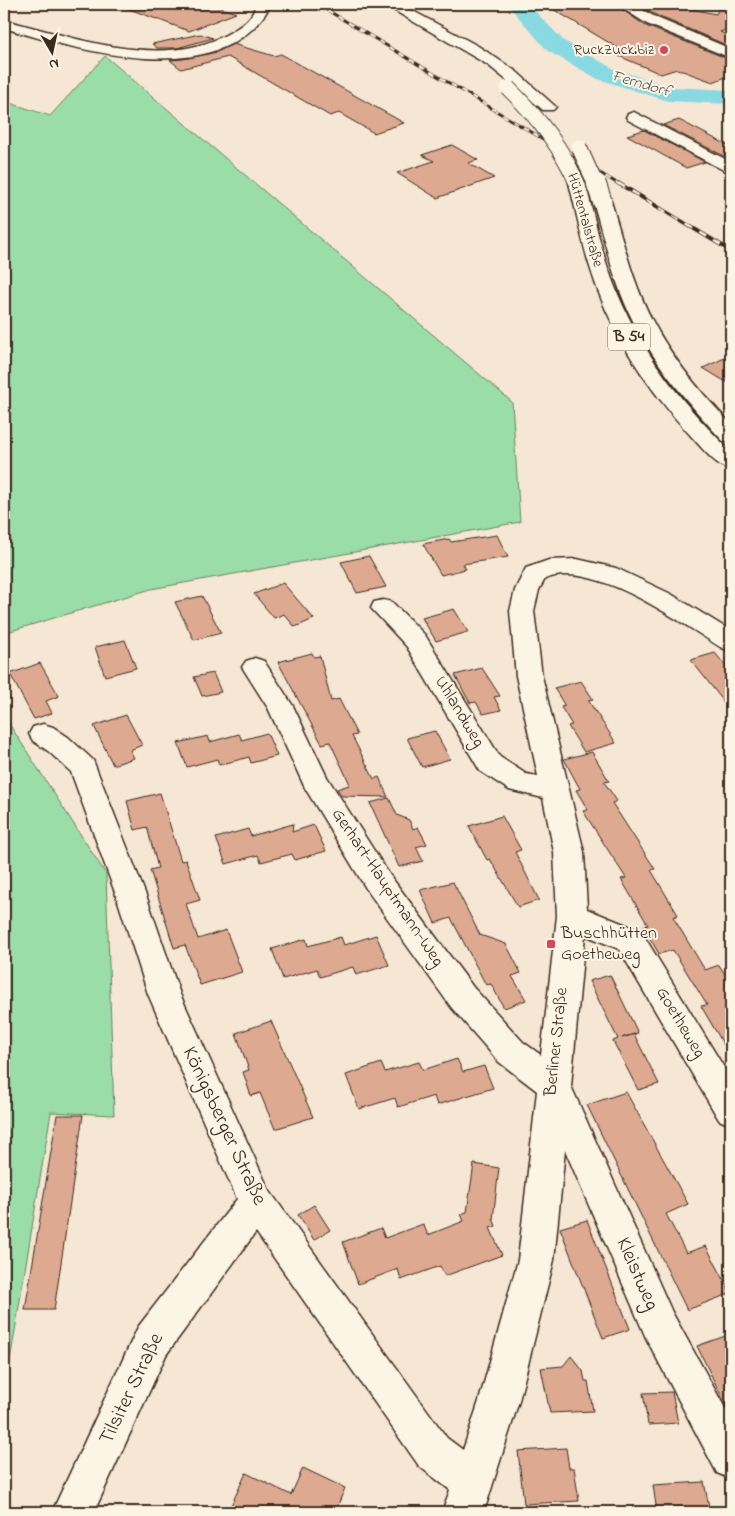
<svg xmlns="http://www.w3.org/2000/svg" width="735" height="1516" font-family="'Indie Flower',sans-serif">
  <rect width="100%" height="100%" fill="#f6e6d4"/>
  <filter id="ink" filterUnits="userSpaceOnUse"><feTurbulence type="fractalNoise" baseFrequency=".02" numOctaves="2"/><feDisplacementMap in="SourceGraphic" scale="10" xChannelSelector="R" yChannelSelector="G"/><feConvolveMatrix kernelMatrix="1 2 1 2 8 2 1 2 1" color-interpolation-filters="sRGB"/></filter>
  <g filter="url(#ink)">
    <path fill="#9adda9" stroke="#6a8464" d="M105,56l407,346 8,120 -369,67 -147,44v-532l46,15z
      M4,716l102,158 8,241 -63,-3 -42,255 -5,-3z"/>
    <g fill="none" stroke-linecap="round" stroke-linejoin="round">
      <path fill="#88d9e2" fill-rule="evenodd" d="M507,4h21l36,37 50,28 56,18 61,3v14l-63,-3 -70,-22 -50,-28z"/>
    </g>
    <path fill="#ddaa91" stroke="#3b2a1e" d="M121,4h88l27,9 -47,18 -68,-25z
      M600,4h14l32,22 85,34v15l-18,7 -36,-13 -16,5 -47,-20 9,-3 -72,-43z
      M635,4h16l17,6 8,-4 40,8 5,-10h10v24l-11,4 11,5v10l-73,-31z
      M200,34l13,4 -36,10h-20l-5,-4z
      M233,44l41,12 7,-2 123,69 -30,10 -35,-20 -9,3 -102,-59 -47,12 -11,-9 13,-1 34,-7z
      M679,120l52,27v7l-7,2 -61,-31z
      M644,130l61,32 -19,6 -59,-33z
      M452,145l26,15 -10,3 26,15 -57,20 -40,-25 37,-12 -12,-6z
      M731,355v30l-28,-17z
      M497,535l11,22 -45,7 3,5 -25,6 -18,-31 26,-5 2,3z
      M369,556l17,31 -29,6 -16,-31z
      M283,583l31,36 -19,8 -11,-13 -10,4 -20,-24z
      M202,596l19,37 -27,7 -19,-38z
      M454,609l14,23 -32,9 -14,-23z
      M125,640l11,28 -31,8 -10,-29z
      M312,653l2,4 6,-1 11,45 8,-2 18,36 -5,1 22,43 5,-2 9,20 -46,-1 -5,-7 12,-4v-3l-19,-40 -8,2 -44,-82z
      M715,653l16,19v39l-40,-51z
      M40,663l19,33 -13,5 6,12 -18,6 -24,-45z
      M482,668l18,28 -6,1 7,13 -18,4 -7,-12 -6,1 -15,-28z
      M213,673l8,19 -19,4 -8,-19z
      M581,681l12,18 -5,1 28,43 -32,9 -16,-26 4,-1 -11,-18 4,-1 -11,-18z
      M126,715l16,30 -12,5 4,8 -21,7 -19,-39z
      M435,731l15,28 -28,8 -15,-29z
      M267,733l10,23 -26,7 -2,-6 -30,8 -2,-6 -30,8 -9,-24 30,-7 2,6 29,-8 3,6z
      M592,752l17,29 -5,1 13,19 -5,2 43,66 -4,1 27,45 -5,2 32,53 14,-5 12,18v74l-30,-51 6,-1 -34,-55 -14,4 -16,-28 5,-1 -27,-46 5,-1 -43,-67 5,-1 -12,-20 4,-1 -16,-30z
      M160,793l21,68 5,-1 14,40 -14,4 12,35 28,-9 16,42 -42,13 -15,-40 -11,3 -24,-78 8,-2 -11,-41 -12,3 -8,-29z
      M389,798l8,17 12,5 4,9 5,-2 9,17 -11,3 7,14 -24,6 -29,-64z
      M502,816l19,34 -6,2 24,48 -21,7 -28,-48 -3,1 -18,-34z
      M293,824l-1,8 22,-7 12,26 -31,9 -3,-6 -31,8 -3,-7 -32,9 -10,-26 32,-9 3,7z
      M453,882l27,53 26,9 15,29 -9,3 14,24 -22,8 -13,-24 -5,1 -35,-67 -16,5 -15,-33z
      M376,935l13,30 -33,10 -3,-8 -33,10 -3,-8 -34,10 -11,-30 34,-10 2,7 33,-9 3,8z
      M610,975l28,58 -16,5 12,-4 25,50 -21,6 -25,-49 5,-2 -29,-58z
      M271,1021l42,96 -38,12 -15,-36 -9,3 -8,-24 6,-2 -13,-37z
      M457,1059l6,13 21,-6 9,22 -56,17 -3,-9 -36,11 -3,-9 -36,11 -13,-34 35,-12 4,9 34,-10 4,8z
      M626,1092l62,112 -22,10 20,39 20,-7 25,47 -44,17 -100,-205z
      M57,1115h26l-29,195h-29z
      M474,1164l25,4 -6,51 3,7 -6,2 12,27 -57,21 -5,-10 -39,14 -3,-11 -40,15 -15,-42 38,-14 4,10 38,-14 5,11 36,-14 -3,-7 6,-2z
      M314,1205l16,25 -16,10 -16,-25z
      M587,1220l43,109 -27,9 -43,-110z
      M731,1334v82l-34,-70z
      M571,1356l12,15 2,10h3l5,30 -43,2 -9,-45 22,-2z
      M672,1392l6,31 -30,2 -5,-32z
      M566,1448l3,20h5l5,33 -55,3 -6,-53z
      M303,1468l42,20 -10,24h-107l18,-39 45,22z
      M704,1482l6,30h-53l-4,-27z"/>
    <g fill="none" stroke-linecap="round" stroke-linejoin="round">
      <g stroke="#3b2a1e" stroke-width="3">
        <path id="minor" d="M255,4h14v4c-50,85 -191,42 -265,20v-8c71,17 159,52 227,12 10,-6 24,-15 24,-28z
          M634,112l97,50v12l-103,-54 -2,-3 2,-3z
          M577,559l39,9 55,26 60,37v20l-9,-3c-41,-25 -129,-90 -177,-69l-6,11 -5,21 8,65 42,176 3,57 54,22 90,148v46l-12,-5 -100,-171 -34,-14 -14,151 101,226 59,107v60l-14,-6 -71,-135 -81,-188 -11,110 -35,141 -35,111h-42l8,-22 -31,-24 -163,-234 -90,123 -72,157h-42l86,-185 99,-128 -89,-205 -31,-96 -46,-126 -23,-21 -15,-10 -4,-7 4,-7 10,-3 10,3 15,10 25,23 54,138 33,96 89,196 178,248 16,12 16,-49 39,-141 19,-169 -38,-29 -48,-55 -84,-117 -62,-102 -37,-80 -26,-41 4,-6 9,-3 9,3 29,45 34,71 62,97 84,113 50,55 18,13 16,-139 -3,-64 -11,-54 -34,-8 -29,-19 -73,-124 -36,-39 3,-6 9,-2 9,2 33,33 75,122 26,17 12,2 -22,-100 -6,-65 5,-21 11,-22 23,-8z"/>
      </g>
      <g stroke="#3b2a1e" stroke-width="3">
        <path id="secondary" d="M616,4h16l25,14 74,31v9l-84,-34z"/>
      </g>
      <g stroke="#3b2a1e" stroke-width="3">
        <path id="trunk" d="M383,4h17l78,42 39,26 39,35 -3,3h-10l-55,-45z
          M577,178l6,1 2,4c8,27 13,55 22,82 24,73 69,134 124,186v19c-15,-4 -29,-22 -40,-34 -45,-49 -83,-107 -102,-172 -8,-26 -13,-54 -20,-81l2,-4z
          M602,196l6,1 3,4c12,40 22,82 41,119 20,39 49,73 79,104v18l-8,-1c-34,-37 -67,-75 -90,-120 -19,-38 -28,-79 -40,-120l3,-4z"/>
      </g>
      <use href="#minor" fill="#fcf5e5" fill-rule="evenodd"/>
      <use href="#secondary" fill="#fcf5e5" fill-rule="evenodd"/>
      <use href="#trunk" fill="#fcf5e5" fill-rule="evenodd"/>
      <g stroke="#3b2a1e" stroke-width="3">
        <path id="rail-far1" d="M317,4l303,181"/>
      </g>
      <g stroke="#3b2a1e" stroke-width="4">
        <path id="rail" d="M618,183l113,68"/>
      </g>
      <use href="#rail-far1" stroke="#fcf5e5" stroke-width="2" stroke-dasharray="6" stroke-linecap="butt"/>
      <use href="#rail" stroke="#fcf5e5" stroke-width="2.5" stroke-dasharray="8" stroke-linecap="butt"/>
      <g stroke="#3b2a1e" stroke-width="17" stroke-linecap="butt">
        <path id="trunk-bridge-far1" d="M508,88c29,28 53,58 69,95
          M579,147l17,38"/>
      </g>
      <g stroke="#3b2a1e" stroke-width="21" stroke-linecap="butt">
        <path id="trunk-bridge" d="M596,183l6,18"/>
      </g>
      <use href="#trunk-bridge-far1" stroke="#fcf5e5" stroke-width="15"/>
      <use href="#trunk-bridge" stroke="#fcf5e5" stroke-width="19"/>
    </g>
  </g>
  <g fill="#d1495b" stroke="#fcf5e5" stroke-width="2">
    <circle cx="664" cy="50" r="5"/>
    <rect x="546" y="939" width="10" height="10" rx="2.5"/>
  </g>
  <g text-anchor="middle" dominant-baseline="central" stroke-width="4" stroke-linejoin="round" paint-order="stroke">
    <g font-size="15" fill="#3b2a1e" stroke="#fcf5e5" text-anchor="end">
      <text x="654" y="50">RuckZuck.biz</text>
    </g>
    <g font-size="15" fill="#3b2a1e" stroke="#fcf5e5">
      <text transform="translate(585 220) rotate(74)">Hüttentalstraße</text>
    </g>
    <g font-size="16" font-style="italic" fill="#4e564f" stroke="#fcf5e5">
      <text transform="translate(641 84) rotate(16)">Ferndorf</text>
    </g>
    <rect fill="#fcf5e5" stroke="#75675a" stroke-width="1" x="608" y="323.5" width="42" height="27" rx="4"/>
    <g font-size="16" font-weight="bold" fill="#3b2a1e">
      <text x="629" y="337">B 54</text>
    </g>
    <g font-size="18" fill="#3b2a1e" stroke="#fcf5e5">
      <text transform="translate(459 712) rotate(59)">Uhlandweg</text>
      <text transform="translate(387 888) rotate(56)">Gerhart-Hauptmann-Weg</text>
      <text transform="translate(680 1023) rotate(59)">Goetheweg</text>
      <text transform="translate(557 1042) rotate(-84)">Berliner Straße</text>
    </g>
    <g font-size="18" fill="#3b2a1e" stroke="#fcf5e5" text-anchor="start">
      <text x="561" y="934">Buschhütten<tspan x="561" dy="21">Goetheweg</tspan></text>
    </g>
    <g font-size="21" fill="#3b2a1e" stroke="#fcf5e5">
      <text transform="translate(224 1126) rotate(65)">Königsberger Straße</text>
      <text transform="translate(637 1274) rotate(66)">Kleistweg</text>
      <text transform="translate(132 1389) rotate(-64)">Tilsiter Straße</text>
    </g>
  </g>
  <rect width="735" height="1516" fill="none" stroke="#fcf5e5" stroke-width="20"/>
  <rect x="10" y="10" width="715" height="1496" fill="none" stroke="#3b2a1e" stroke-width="2" filter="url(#ink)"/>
  <g transform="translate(52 52) rotate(171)" stroke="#fcf5e5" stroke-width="4" paint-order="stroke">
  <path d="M0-4L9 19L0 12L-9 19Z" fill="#3b2a1e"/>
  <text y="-8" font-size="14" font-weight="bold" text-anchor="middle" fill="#3b2a1e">N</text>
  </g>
</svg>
